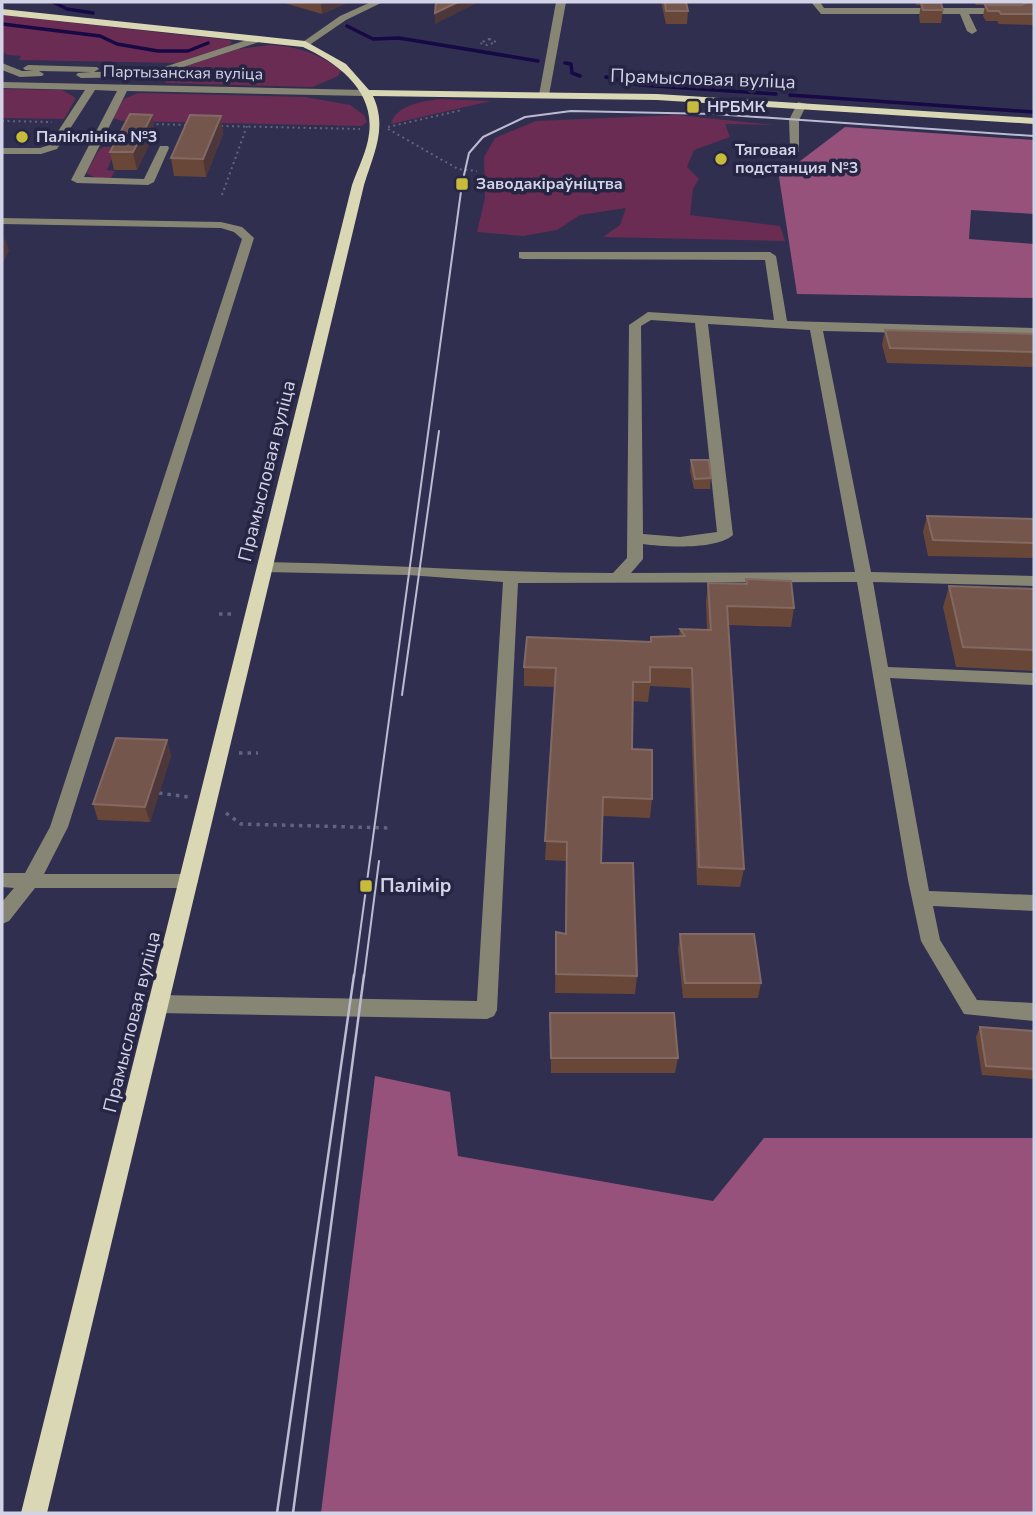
<svg xmlns="http://www.w3.org/2000/svg" width="1036" height="1515" font-family="'Nunito Sans',sans-serif">
  <rect width="100%" height="100%" fill="#302f4f"/>
  <path fill="#6a2c53" d="M2,15l227,25 3,2 -3,4 -52,17 -158,-3 2,-4 -13,-1 -6,-3z
    M271,45c24,1 51,9 70,26l-3,5 -25,11 -148,-4 7,-12 66,-22z
    M2,89l60,1 14,8 -12,21 -62,-1z
    M138,93l167,4 45,8 14,10 3,7 -5,4 -239,-5 -11,-3 12,-19z
    M438,99l53,2 -100,23c5,-19 30,-22 47,-25z
    M677,115l98,10 -50,-1 5,13 -36,13 -7,17 12,12 -6,10 -3,26 90,11 5,15 -182,-4 17,-12 6,-17 -46,7 -23,15 -34,6 -46,-4 8,-34 -1,-41 11,-19 41,-17z
    M103,147h14l-10,23 8,1 -4,7 -13,1 -12,-6 13,-23z"/>
  <path fill="#96527b" d="M845,127l189,13v74l-63,-4 -2,29 65,5v54l-237,-4 -18,-117z
    M375,1076l75,16 8,64 255,45 51,-63h270v375h-713z"/>
  <g fill="none" stroke-linecap="round" stroke-linejoin="round">
    <path stroke="#170846" stroke-width="3.5" d="M53,2l14,7 26,4
      M2,24l98,12 17,8 41,7h30l20,-8
      M347,26l26,13 26,-1 139,23
      M565,63l6,1 1,9 8,3
      M606,77l34,8 136,9
      M790,95l244,17"/>
    <path stroke="#63637f" stroke-width="2" stroke-dasharray="2 3.5" stroke-linecap="butt" d="M489,39l7,3 -9,3 -7,-2z
      M2,121l50,1
      M151,124l38,1
      M221,126l139,3
      M388,127l74,-17
      M388,129l70,40 19,2
      M222,195l25,-69"/>
    <path stroke="#63637f" stroke-width="3.5" stroke-dasharray="3.5 5" stroke-linecap="butt" d="M219,614h15
      M239,753h19
      M159,793l29,4
      M226,813l15,11 150,4"/>
    <path fill="#878674" fill-rule="evenodd" d="M371,2h12l-37,18 -38,26 -8,-2 40,-28z
      M556,2h10l-17,93 -5,3 -5,-3z
      M811,2h9l4,6h182l5,3 -5,3h-37l8,17 -5,3 -5,-3 -7,-17h-139z
      M256,37l3,1v4l-106,35 -72,1 -5,-3 2,-2 13,-1 -52,-1 5,3 -2,2 -22,1 -18,-7v-7l20,8h12l-9,-1 -2,-2 5,-3 69,2 2,2 -5,3 58,-1z
      M2,82l362,8 5,3 -5,3 -237,-5 -43,86 60,2 16,-33h8l1,2 -15,34 -6,3 -71,-2 -6,-3 46,-89 -22,-1 -38,59 -16,5h-39v-6h38l9,-3 36,-55 -83,-2z
      M798,102l9,2 -8,16v32l-48,2v-4l4,-1 35,-2 -1,-27z
      M2,218l219,4 21,5 12,11 -186,589 -24,47h145l7,2 2,5 -2,5 -7,2h-154l-26,33 -7,3v-22l12,-14 -12,-1v-14h23l25,-46 192,-588 -8,-7 -13,-4 -219,-4z
      M519,252h251l6,4 11,65 247,7v8l-211,-5 48,241 163,4v10l-161,-4 15,85 146,6v12l-144,-7 39,213 105,4v16l-101,-5 7,34 37,60 57,3v18l-70,-7 -43,-73 -13,-61 -51,-298 -339,1 -21,427 -3,6 -7,3 -330,-6 -7,-3 -3,-6 3,-6 7,-3 320,6 26,-419 -95,-7 -143,-3 -8,-5 8,-5c116,2 232,11 348,11l14,-15 2,-233 19,-13 126,8 -9,-60 -242,-1 -4,-1zM651,320l44,3 22,209 -37,5 -37,-3 -2,-208zM708,324l102,6 45,242 -224,1 12,-14v-15c21,3 74,6 90,-9z"/>
    <path fill="#dad8b4" fill-rule="evenodd" d="M2,9l303,32 41,23 23,26 288,4 377,24v6l-377,-24 -284,-4c15,32 0,59 -9,89l-317,1328h-26l331,-1328c6,-17 15,-34 17,-51 6,-43 -31,-71 -66,-87l-301,-32z"/>
    <path stroke="#bbbbd2" stroke-width="2" d="M402,695l37,-264
      M354,977l108,-793 7,-31 14,-16 42,-20 46,-6 143,3 320,22
      M364,977l15,-116"/>
    <path stroke="#bbbbd2" stroke-width="2.5" d="M277,1513l77,-538
      M293,1513l71,-538"/>
  </g>
  <path fill="#684739" d="M281,2h68l-27,12z
    M661,2h25l2,9 -1,13h-21z
    M915,2h21v1l7,7 -2,13h-21l-1,-7 2,-11h-5z
    M974,2h60v23l-35,-1 -2,-3h-11l-3,-5 2,-11h36h-45z
    M221,116l2,18 -17,43 -32,-1 -3,-18z
    M155,132l-18,38h-23l-4,-18z
    M885,330l149,4v33l-147,-4 -5,-18z
    M691,460l20,18 -1,11h-16l-4,-18z
    M927,516l107,3v39l-106,-2 -5,-24z
    M746,579l48,29 -3,19 -63,-2 16,244 -4,18 -43,-2 -7,-197 -40,-2 -2,16 -16,-1v48l20,50 -2,19 -47,-2 -2,47 36,113 -2,18 -80,-1 1,-61 9,2 1,-73 -21,-1 10,-173 -31,-1v-19l155,-31 1,-7 27,1 -1,-28 2,-19 37,1z
    M949,586l85,3v82l-78,-4 -13,-60z
    M167,740l4,16 -21,66 -52,-2 -5,-16z
    M680,934l81,49 -3,15h-75l-5,-49z
    M550,1013l128,45 -3,15h-124z
    M980,1027l54,4v48l-52,-4 -6,-38z"/>
  <path fill="#4d373a" d="M326,2h23l-27,12 -1,-10z
    M458,2h21l-44,22v-11z
    M152,115l3,17 -18,38 -4,-18z
    M221,116l2,18 -17,43 -3,-18z
    M5,238l4,13 -7,14v-20z
    M167,740l4,16 -21,66 -5,-15z"/>
  <path fill="#74564c" stroke="#826964" stroke-width="2" d="M436,2h22l-23,11z
    M665,2h21l2,9h-22z
    M1027,2h7v12h-33l-2,-3h-11l-3,-6h37z
    M921,3h20l2,7h-20z
    M130,114l22,1 -19,37h-23z
    M190,115l31,1 -18,43 -32,-1z
    M885,330l149,4v18l-144,-4z
    M691,460h18l2,18 -16,1z
    M927,516l107,3v24l-101,-3z
    M746,579l45,2 3,27 -67,-2 17,263 -45,-2 -7,-199 -42,-1v15h-17l-1,67 20,1v49l-49,-2 -2,66h32l4,113 -81,-2v-42l10,2 1,-92 -22,-1 11,-173 -32,-1 3,-30 124,5v-5l34,-1 -5,-7 31,1 -3,-47 39,1z
    M949,586l85,3v61l-71,-3z
    M116,738l51,2 -22,67 -52,-3z
    M680,934h74l7,49h-76z
    M550,1013h124l4,45h-127z
    M980,1027l54,4v38l-48,-3z"/>
  <g fill="#c7bb3c" stroke="#262544" stroke-width="2.5">
    <rect x="686" y="100" width="14" height="14" rx="3.5"/>
    <circle cx="22" cy="137" r="7"/>
    <circle cx="721" cy="159" r="7"/>
    <rect x="455" y="177" width="14" height="14" rx="3.5"/>
    <rect x="359" y="879" width="14" height="14" rx="3.5"/>
  </g>
  <g text-anchor="middle" dominant-baseline="central" stroke-width="7" stroke-linejoin="round" paint-order="stroke">
    <g font-size="16" fill="#d3d3e8" stroke="#262544">
      <text transform="translate(183 73) rotate(1)">Партызанская вуліца</text>
    </g>
    <g font-size="16" font-weight="bold" fill="#d3d3e8" stroke="#262544" text-anchor="start">
      <text x="707" y="107">НРБМК</text>
      <text x="36" y="137">Паліклініка №3</text>
      <text x="735" y="150">Тяговая<tspan x="735" dy="18">подстанция №3</tspan></text>
      <text x="476" y="184">Заводакіраўніцтва</text>
    </g>
    <g font-size="19" fill="#d3d3e8" stroke="#262544">
      <text transform="translate(703 79) rotate(2)">Прамысловая вуліца</text>
      <text transform="translate(267 471) rotate(-76)">Прамысловая вуліца</text>
      <text transform="translate(132 1022) rotate(-76)">Прамысловая вуліца</text>
    </g>
    <g font-size="19" font-weight="bold" fill="#d3d3e8" stroke="#262544" text-anchor="start">
      <text x="380" y="886">Палімір</text>
    </g>
  </g>
  <rect width="1036" height="1515" fill="none" stroke="#d3d3e8" stroke-width="7"/>
</svg>
